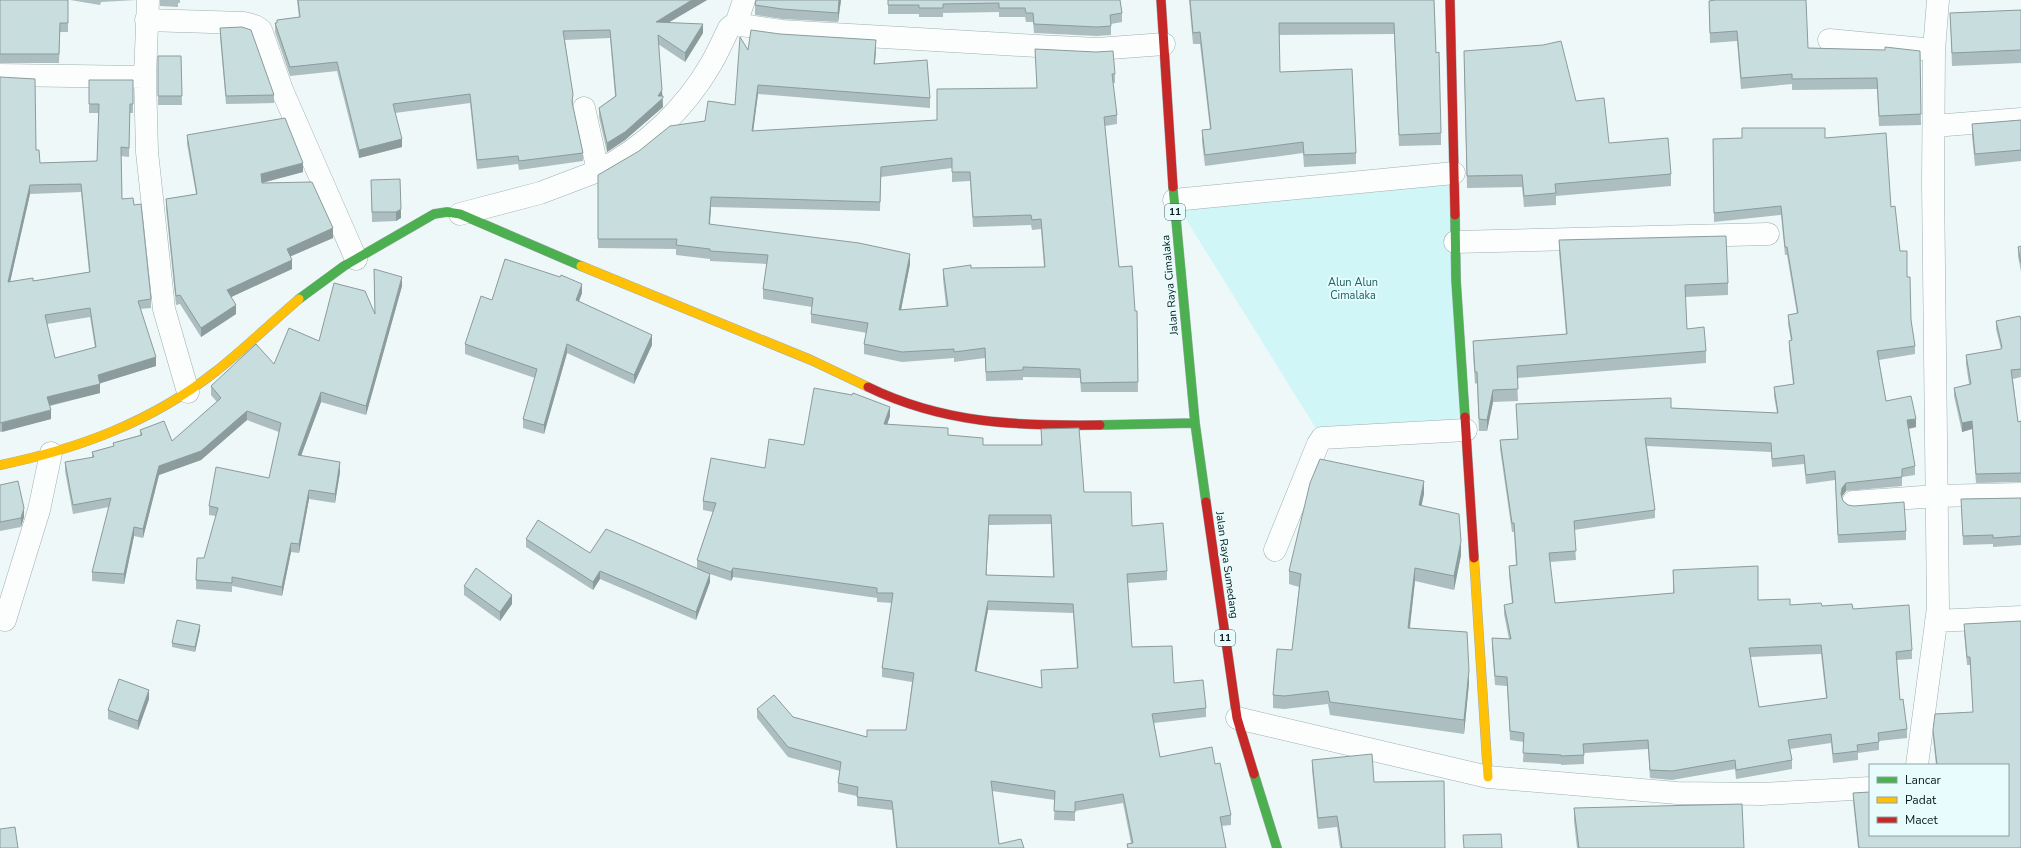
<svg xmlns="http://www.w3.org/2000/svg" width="2021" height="848" font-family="'Nunito Sans',sans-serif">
  <rect width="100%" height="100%" fill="#eef8f8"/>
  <path fill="#d0f6f7" d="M1454,173l12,257 -144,8 -148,-238z"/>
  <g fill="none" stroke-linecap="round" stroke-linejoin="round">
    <g stroke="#a0aeae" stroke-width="23">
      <path id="street" d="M148,0l-3,77 2,75 17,157 24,83
        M146,20l98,3 11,3 6,4 21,60 74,169
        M736,24l8,-24
        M1829,40l105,10
        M0,75l145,2
        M584,108l14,63c47,-24 87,-62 113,-107 7,-12 12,-24 18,-36l5,-4 47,7 256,15 60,3 67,-5
        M1934,126l87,-7
        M1174,200l280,-27
        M460,214l80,-21 58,-22
        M1455,242l313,-8
        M1853,502l84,-6 84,-2
        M1275,550l43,-106 4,-6 144,-8
        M5,620l34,-110 12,-57
        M1936,621l85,-4
        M1237,718l251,59 189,16 85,1 108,-6
        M1917,765l21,-157 -5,-425 1,-133 4,-50"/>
    </g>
    <g stroke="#a0aeae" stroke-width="10">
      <path id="fast" d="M1173,187l22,236 11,79
        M1455,215l1,65 9,137
        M299,299l45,-33 90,-52 13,-2 13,2 121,52
        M1100,425l95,-2
        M1254,774l23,74"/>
    </g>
    <g stroke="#a0aeae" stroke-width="10">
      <path id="slow" d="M581,266l230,94 57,27
        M0,465c78,-16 151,-43 215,-93 29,-23 56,-49 84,-73
        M1474,558l14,219"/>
    </g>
    <g stroke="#a0aeae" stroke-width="10">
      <path id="jam" d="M1161,0l12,187
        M1450,0l5,215
        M868,387c76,37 150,39 232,38
        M1465,417l9,141
        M1206,502l31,216 17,56"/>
    </g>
    <use href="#street" stroke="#fcfefe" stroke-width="22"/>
    <use href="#fast" stroke="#4caf50" stroke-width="9"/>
    <use href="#slow" stroke="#ffc107" stroke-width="9"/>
    <use href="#jam" stroke="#c62828" stroke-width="9"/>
  </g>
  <path fill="#acbebf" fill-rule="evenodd" d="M0,0h68v32h-8l-1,31h-59z
    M70,0h66l-35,2 -1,3z
    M160,0h20v3h-2v4l-18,-1z
    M297,0h410l-38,22 34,11 -18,29 -27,-18 5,63 -38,33 -18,12 -8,-35v-9l16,-12 -5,-58 -45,2 8,62v4l10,47v8l-64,9 -1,-6 -41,5 -7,-66 -75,10 7,34 -43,11 -22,-87 -47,5 -15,-44v-9h2v-3l22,-3z
    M756,0h85l-3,22 -56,-3 -27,-4v-10z
    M888,0h232l2,13v9l-11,2v11l-14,1 -63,-3 -1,-11h-7l-1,-5h-26v-5l-56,1v4h-24v-3h-31z
    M1189,0h245l2,53 5,80v12l-42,1 -5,-112 -115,1 1,37 76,81v11l-52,3 -1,-14 -98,13 -3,-24v-12l8,-1 -10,-85h-7z
    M1715,0l93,48 112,3 1,74 -42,1 -2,-37 -85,1v-6l-51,5 -4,-48 -27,2 -1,-42z
    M2021,10v53l-69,3 -2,-53z
    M220,28l54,67v8l-48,1 -6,-67z
    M876,49l-1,15 55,34v10l-172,-14 -5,37 184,-11 100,-32 -2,-39 80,25v9h-2l4,32v9l-12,2 14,141 16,44h2l1,81h-57l-1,-14 -57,-1v3l-37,1 -1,-23 -31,4v-4l-52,4 -38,-8v-10l3,-11 -56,-10v-9l1,-7 -49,-8v-10l4,-25 -57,-3v-2l-34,-4v-6l-78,-1v-73l137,-70 13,-55zM952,168v14l18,-1 3,46 58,-2 1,5 9,-1 3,38 -101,2v10l3,27 -45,4 9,-46 -200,-40 1,-17 169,4 1,-34z
    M158,56h23l1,49h-24z
    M1464,62l112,39 33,42 62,31v12l-115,10v9l-32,2 -2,-20 -55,1z
    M0,77l36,73 4,13 57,-2 2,-48h-10v-33h44v33h-3l-1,44 -8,-1 1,43 12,6 17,94v9l-11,1 16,57 -56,17v10l-50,13 1,13 -51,13zM81,192l8,80 -56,9 -23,1 20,-88zM90,317l5,31 -40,10 -8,-34z
    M2021,120v41l-46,5 -3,-30v-12z
    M187,135l116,37 -41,11 71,55 -43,18 2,13 -61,28 5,17 -35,23 -21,-33 -4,1 -10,-97v-9l30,-5 -9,-50z
    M1825,138l66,69 9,44 7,26 4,43 4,26v8l-36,6 7,41 30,26 -7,2 6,37v9l-13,2v9l-56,5 -4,6 1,4 5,4 58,26v9l-68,3 -3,-63 -29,4 -2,-20 -32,3 -1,-15 -124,-6 8,64v8l-81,12 2,30 -26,2 5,41 118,-10v-23l85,30 32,5 32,1 31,3 59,41v9l-15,1 3,40 7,29v9l-28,3v9l-21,3v7l-25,3 -2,-20 -41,6 2,11v9l-56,10 -1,-10 -63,11 -22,-2 -2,-29 -64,4v11l-23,1v-1l-38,-2 1,-20 -14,-2 -3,-54 -12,-1 -3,-38v-9l17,1 -5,-25v-9l8,-1 -3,-29v-9l7,-1 -2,-33h-2l-12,-83v-9l18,-1 -2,-35 155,4 106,5 -3,-17v-9l19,-3 -4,-35v-8h2l-3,-17v-9l9,-1 -10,-59h-2l-4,-40 -67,7 -1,-83zM1821,654l5,44 -67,9 -9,-50z
    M371,180l30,38 -5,3 -24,1z
    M1559,240l169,43v12l-43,2 2,32 19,22v12l-189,15 1,23 -25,1 -6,29h-8l-2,-48 -2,1 -2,-31v-12l93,-7 -7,-82z
    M2021,246v26l-3,-16v-9z
    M374,269l28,17 -36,129 -45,-13 -20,54 39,16 -5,31 -26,-4 -10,54 -8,-1 -9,44 -50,-10v6l-36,-3v-9l8,-22 12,-42 -7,-1v-9l60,-28 10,-46 -32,-12 -46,40 -42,15 -16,63 -9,-2 -10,48 -32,-3v-9l17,-65 -36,7 -8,-43v-9l27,-4v-6l21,-6v-3l27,-8v-5l32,11 45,-39 -6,-7v-9l63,-22 101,-51z
    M582,293l-3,8 73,44 -18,39 -67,-31 -23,81 -21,-6v-9l12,-41 -70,-24v-10l27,-44z
    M2021,320v57l-8,2 5,43 3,-1v61l-45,1 -4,-54 -10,3 -8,-36v-8l15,-4 -3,-20v-9l35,-6 -5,-20v-8z
    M890,416l-3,8 61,11 35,10h58v-16l43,63 48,34 35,45v9l-39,3 4,64 42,36 32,25v9l-52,6 6,34 55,7 16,51v10l-10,1 5,22h-99v-4l4,-1 -8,-40 -48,8v10l-21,-1 1,-20 -63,-9 7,53 25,4h-128l-4,-38 -35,-4v-10l-19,-4v-9l2,-12 -52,-14 -31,-39v-9l36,8 74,20 39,-7 6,-48 -30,-5v-9l10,-65 -15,-1v-4l-144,-21 -2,4 -21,-7v8l-14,38 -96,-41 -7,11 -67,-43v-8l64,14 107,15v-8l16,-48 -10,-2v-9l62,-33 39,-23zM1051,524l2,53 -67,-2 3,-50zM988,610l85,3 4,55 -36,20 -65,-17z
    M0,485l24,32 -3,10 -21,4z
    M1424,494l-3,11 40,50 -7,35 -39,-9 -5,47 59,55 -5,51 -134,-19 -2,-11 -44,5 -11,-1v-13l19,-45 7,-63 -10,-3v-13z
    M2021,498v47l-28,2v-3l-30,1 -2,-46z
    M464,586l48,18 -12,17 -36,-26z
    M2021,621v227h-163l-5,-47v-8l17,-1v43h138v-70h-72l-3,-27v-8l2,-16 38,-2 -3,-47h-3l-3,-33v-8z
    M200,630l-5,22 -23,-5v-4z
    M149,699l-11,31 -30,-11v-9z
    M1312,760l62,22 71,66h-105l-3,-21 -19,2 -6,-59z
    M1574,808l170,40h-167l-3,-27z"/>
  <path fill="#8c9b9b" d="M692,0h15l-51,30v-8z
    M839,0h2l-3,22v-9z
    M703,24v9l-18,29v-9z
    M876,40v9l-2,25v-10z
    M758,85v9l-6,46v-9z
    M662,90l1,17 -38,33 -18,12v-9l51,-47z
    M402,139v8l-43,11v-8z
    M303,163v9l-42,11v-9z
    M30,185v9l-22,97v-9z
    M711,197v10l-2,26v-9z
    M401,209v9l-5,3v-9z
    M333,228v10l-46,20v-9z
    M910,254v10l-11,56v-10z
    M292,260v9l-65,30v-9z
    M402,277v9l-36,129v-9z
    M582,284v9l-6,16v-9z
    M236,305v9l-35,23v-9z
    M652,335v10l-18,39v-9z
    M567,344v9l-23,81v-9z
    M156,357v9l-58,18v-9z
    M100,384v9l-53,13v-9z
    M1493,390v12l-6,29v-11z
    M321,392v10l-23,62v-9z
    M890,407v9l-6,18v-10z
    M51,410v9l-49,13v-9z
    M247,411v9l-46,40 -42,15 -16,63v-9l16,-63z
    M1916,419v8l-9,2v-9z
    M1972,421v8l-10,3v-9z
    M340,462v10l-5,31v-9z
    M1424,481v13l-5,24v-13z
    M1846,483v8l-4,5 -1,6v-8l1,-6z
    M309,490v9l-10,54v-9z
    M24,508v9l-3,10v-9z
    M989,515v10l-3,60v-10z
    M134,527v9l-10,48v-10z
    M1461,541v14l-7,35v-14z
    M291,543v9l-9,44v-9z
    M733,568v9l-2,4v-9z
    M1415,568v13l-7,60v-13z
    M600,571v8l-7,11v-8z
    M710,574v8l-14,38v-8z
    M512,595v9l-12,17v-9z
    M988,601v9l-13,70v-9z
    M200,625v5l-5,22v-5z
    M1469,670v13l-5,51v-14z
    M149,690v9l-11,31v-9z"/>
  <path fill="#c8ddde" stroke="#8c9b9b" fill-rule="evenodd" d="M0,0h68v23h-8l-1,31h-59z
    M298,0h394l-36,22 47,2 -18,29 -27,-18 4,55 -4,6h5v2l-38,34 -18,11 -8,-35 17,-12 -6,-66 -47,1 10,63 -1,8 11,51 -64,8 -1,-5 -41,4 -7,-66 -77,10 9,35 -43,11 -22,-88 -47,5 -15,-44h2v-3l23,-3z
    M756,0h83l-1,13 -56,-4 -27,-4z
    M888,0h232l2,13 -12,2 1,11 -14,1 -63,-3 -1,-11h-7l-1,-5h-26v-5l-56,1v4h-24v-3h-31z
    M1190,0h244l2,53 3,-1 2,81 -42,2 -5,-112h-115l1,49 72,-3 4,84 -52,2 -1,-13 -98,13 -3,-25 9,-1 -11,-97 -7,1z
    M1715,0h91l2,48 77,2v-3l35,4 1,63 -42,2 -2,-38 -85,1v-5l-51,4 -4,-47 -27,2 -1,-32z
    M2021,10v40l-69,3 -2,-40z
    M242,27l9,3 23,65 -48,1 -6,-68z
    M751,30l29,4 96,6 -2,24 53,-4 3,38 -172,-13 -6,46 185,-11v-31l100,-1 -2,-39 61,3 17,-1 2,23h-3l5,41 -13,2 15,150 13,-1 3,45h2l1,71 -57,1 -1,-14 -57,-2v3l-37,2 -1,-24 -31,4v-3l-52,3 -38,-8 4,-21 -57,-9 2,-16 -50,-9 5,-34 -58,-4v-2l-34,-4 1,-6h-79v-64l41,-24 31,-25 35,-5 3,-20 27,4 5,-68 8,13zM952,158v14h18l3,45 58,-2 1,5 9,-1 4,48 -74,1v-3l-28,4 5,37 -49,4 11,-56 -51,-11 -150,-19 2,-27 169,5 1,-35z
    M1561,41l15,60 28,-3 5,45 59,-5 3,36 -116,10 1,9 -32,3 -2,-21 -55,1 -3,-125 79,-6z
    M158,56h23l1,40h-24z
    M0,77l35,2 1,71h3l1,13 57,-2 2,-57h-10v-24h44v24h-3l-1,44 -8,-1 1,52 11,-1 1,7 7,-1 10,95 -13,2 18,56 -58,18 2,9 -53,13 4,13 -51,13zM81,184l9,88 -57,9v-3l-25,4 22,-97zM90,308l6,39 -41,11 -10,-43z
    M285,118l18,45 -42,11 1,9 50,-1 21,46 -46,21 5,11 -65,30 9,15 -35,23 -21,-33 -4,1 -10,-97 31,-5 -10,-59z
    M2021,120v30l-46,4 -3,-30z
    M1742,128h83v10l61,-5 5,74 4,-1 5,45h7v26h3l1,43 4,26 -38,5 9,50 25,-5 5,23 -9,1 8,46 -13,3v8l-56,6 -4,5 -1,6 2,7 5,4 6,1 50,-4 2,29 -68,4 -3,-64 -29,4 -2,-20 -32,4 -1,-16 -126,-5 10,72 -81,11 2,30 -27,2 6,50 119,-10 -1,-23 85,-4v34l32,-1v6l31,-2 1,3 30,-2 1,5 56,-4 3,45 -16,2 4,48 3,-1 4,30 -29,4 1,9 -22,3 1,6 -25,3 -2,-20 -43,6 4,20 -56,10 -1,-10 -63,11 -22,-1 -2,-30 -65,4 1,11 -23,1v-1l-38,-2 1,-20 -14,-2 -3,-54 -12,-1 -3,-38 19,1 -7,-34 9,-2 -4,-37 8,-1 -3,-42h-2l-12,-83 18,-1 -2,-35 155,-6v10l107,5 -4,-26 20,-3 -5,-43 3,-1 -4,-25 10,-2 -11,-66h-2l-4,-41 -67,7 -1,-74 29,-1zM1821,645l6,53 -68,9 -10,-59z
    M400,179l1,30 -5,3h-24l-1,-32z
    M1726,236l2,47 -43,2 2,44 17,-2 2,24 -189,15 1,23 -25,1 -6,30 -8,-1 -2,-47h-2l-2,-31 94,-7 -8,-94z
    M2021,246v17l-3,-16z
    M505,259l55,18 1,-2 21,9 -6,16 76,35 -18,40 -67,-31 -23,81 -21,-6 14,-50 -72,-25 16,-48 11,4z
    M374,269l28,8 -36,129 -45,-14 -23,63 42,7 -5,32 -26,-4 -10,54 -8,-1 -9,44 -50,-10v6l-36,-3 1,-22h7l14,-50 -9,-2 7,-39 53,11 12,-55 -34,-12 -46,40 -42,15 -16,63 -9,-2 -10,47 -32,-2 19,-74 -38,7 -8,-43 29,-5 -2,-5 22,-6 -1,-3 29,-8 -2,-5 24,-9 8,20 49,-43 -10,-12 45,-42 18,20 15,-36 30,13 15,-58 31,8 10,23z
    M2020,316l1,4v49l-10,1 7,52 3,-1v52l-45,1 -4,-53 -10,2 -8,-35 17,-4 -5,-29 35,-6 1,-2 -6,-26z
    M814,388l38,7 1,-2 37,14 -6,17 64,4v7l35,3v7h59l-1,-16 38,-1 5,64h47l1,34 31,-3 4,48 -40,3 5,73 40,-1 2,37 29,-3 3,28 -54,6 8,43 52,-10 3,17 5,-1 11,52 -11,2 6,31h-98l-1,-4 6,-1 -10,-49 -48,8v10l-21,-1 1,-20 -64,-10 8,63 22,-5 3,9h-127l-5,-47 -35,-4 1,-10 -20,-4 3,-21 -53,-15 -31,-38 17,-14 19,22 74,20v-7h39l8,-57 -32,-5 11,-75h-16v-5l-144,-20 -2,4 -34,-12 19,-57 -13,-2 8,-43 54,10 4,-29 35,6zM989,515h62l3,62 -68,-2zM988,601l85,3 5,64 -37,2 1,18 -67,-17z
    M1320,459l104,22 -5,24 40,9 2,27 -7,35 -39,-8 -7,60 59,4 2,38 -5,50 -134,-18 -2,-11 -44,5 -11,-1 4,-46 15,1 9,-76 -12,-3 21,-88z
    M18,481l6,27 -3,10 -21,4v-37z
    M2021,498v38l-28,2v-3l-30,1 -2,-37z
    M538,520l52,33 16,-24 104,45 -14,38 -96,-41 -7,11 -67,-43z
    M476,568l36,27 -12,17 -36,-26z
    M177,620l23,5 -5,22 -23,-4z
    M2021,621v227h-162l-6,-55 17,-1v43h138v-70h-71l-4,-35 2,-16 38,-2 -3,-55h-3l-3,-33z
    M119,679l30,11 -11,31 -30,-11z
    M1372,754l2,28 70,-1 1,67h-103l-5,-32 -19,2 -6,-58z
    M1742,804l2,44h-165l-5,-40z
    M15,827l3,21h-18v-19z
    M1501,834l1,14h-38l-1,-13z"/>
  <g text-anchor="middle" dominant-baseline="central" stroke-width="3.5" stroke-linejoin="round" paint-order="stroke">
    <g fill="#e9fcfd" stroke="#4b5e5e" stroke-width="1">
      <rect x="1165" y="204" width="20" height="16" rx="3"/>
      <rect x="1215" y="630" width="20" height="16" rx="3"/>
    </g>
    <g font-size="10" font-weight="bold" fill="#071a1a">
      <text x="1175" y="212">11</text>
      <text x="1225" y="638">11</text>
    </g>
    <g font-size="11" fill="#1a6264" stroke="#e9fcfd">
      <text x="1353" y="282">Alun Alun<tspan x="1353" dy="13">Cimalaka</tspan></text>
    </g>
    <g font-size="11" fill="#071a1a" stroke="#e9fcfd">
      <text transform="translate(1170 285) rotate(-95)">Jalan Raya Cimalaka</text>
      <text transform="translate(1227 565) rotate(82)">Jalan Raya Sumedang</text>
    </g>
  </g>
  <rect x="1869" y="764" width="140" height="72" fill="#e9fcfd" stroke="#8fa2a2"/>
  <rect x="1877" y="777" width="20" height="6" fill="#4caf50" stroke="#8fa2a2"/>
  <text x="1905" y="784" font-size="12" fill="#071a1a">Lancar</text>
  <rect x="1877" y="797" width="20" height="6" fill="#ffc107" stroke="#8fa2a2"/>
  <text x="1905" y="804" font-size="12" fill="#071a1a">Padat</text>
  <rect x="1877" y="817" width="20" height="6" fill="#c62828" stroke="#8fa2a2"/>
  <text x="1905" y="824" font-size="12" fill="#071a1a">Macet</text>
</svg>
